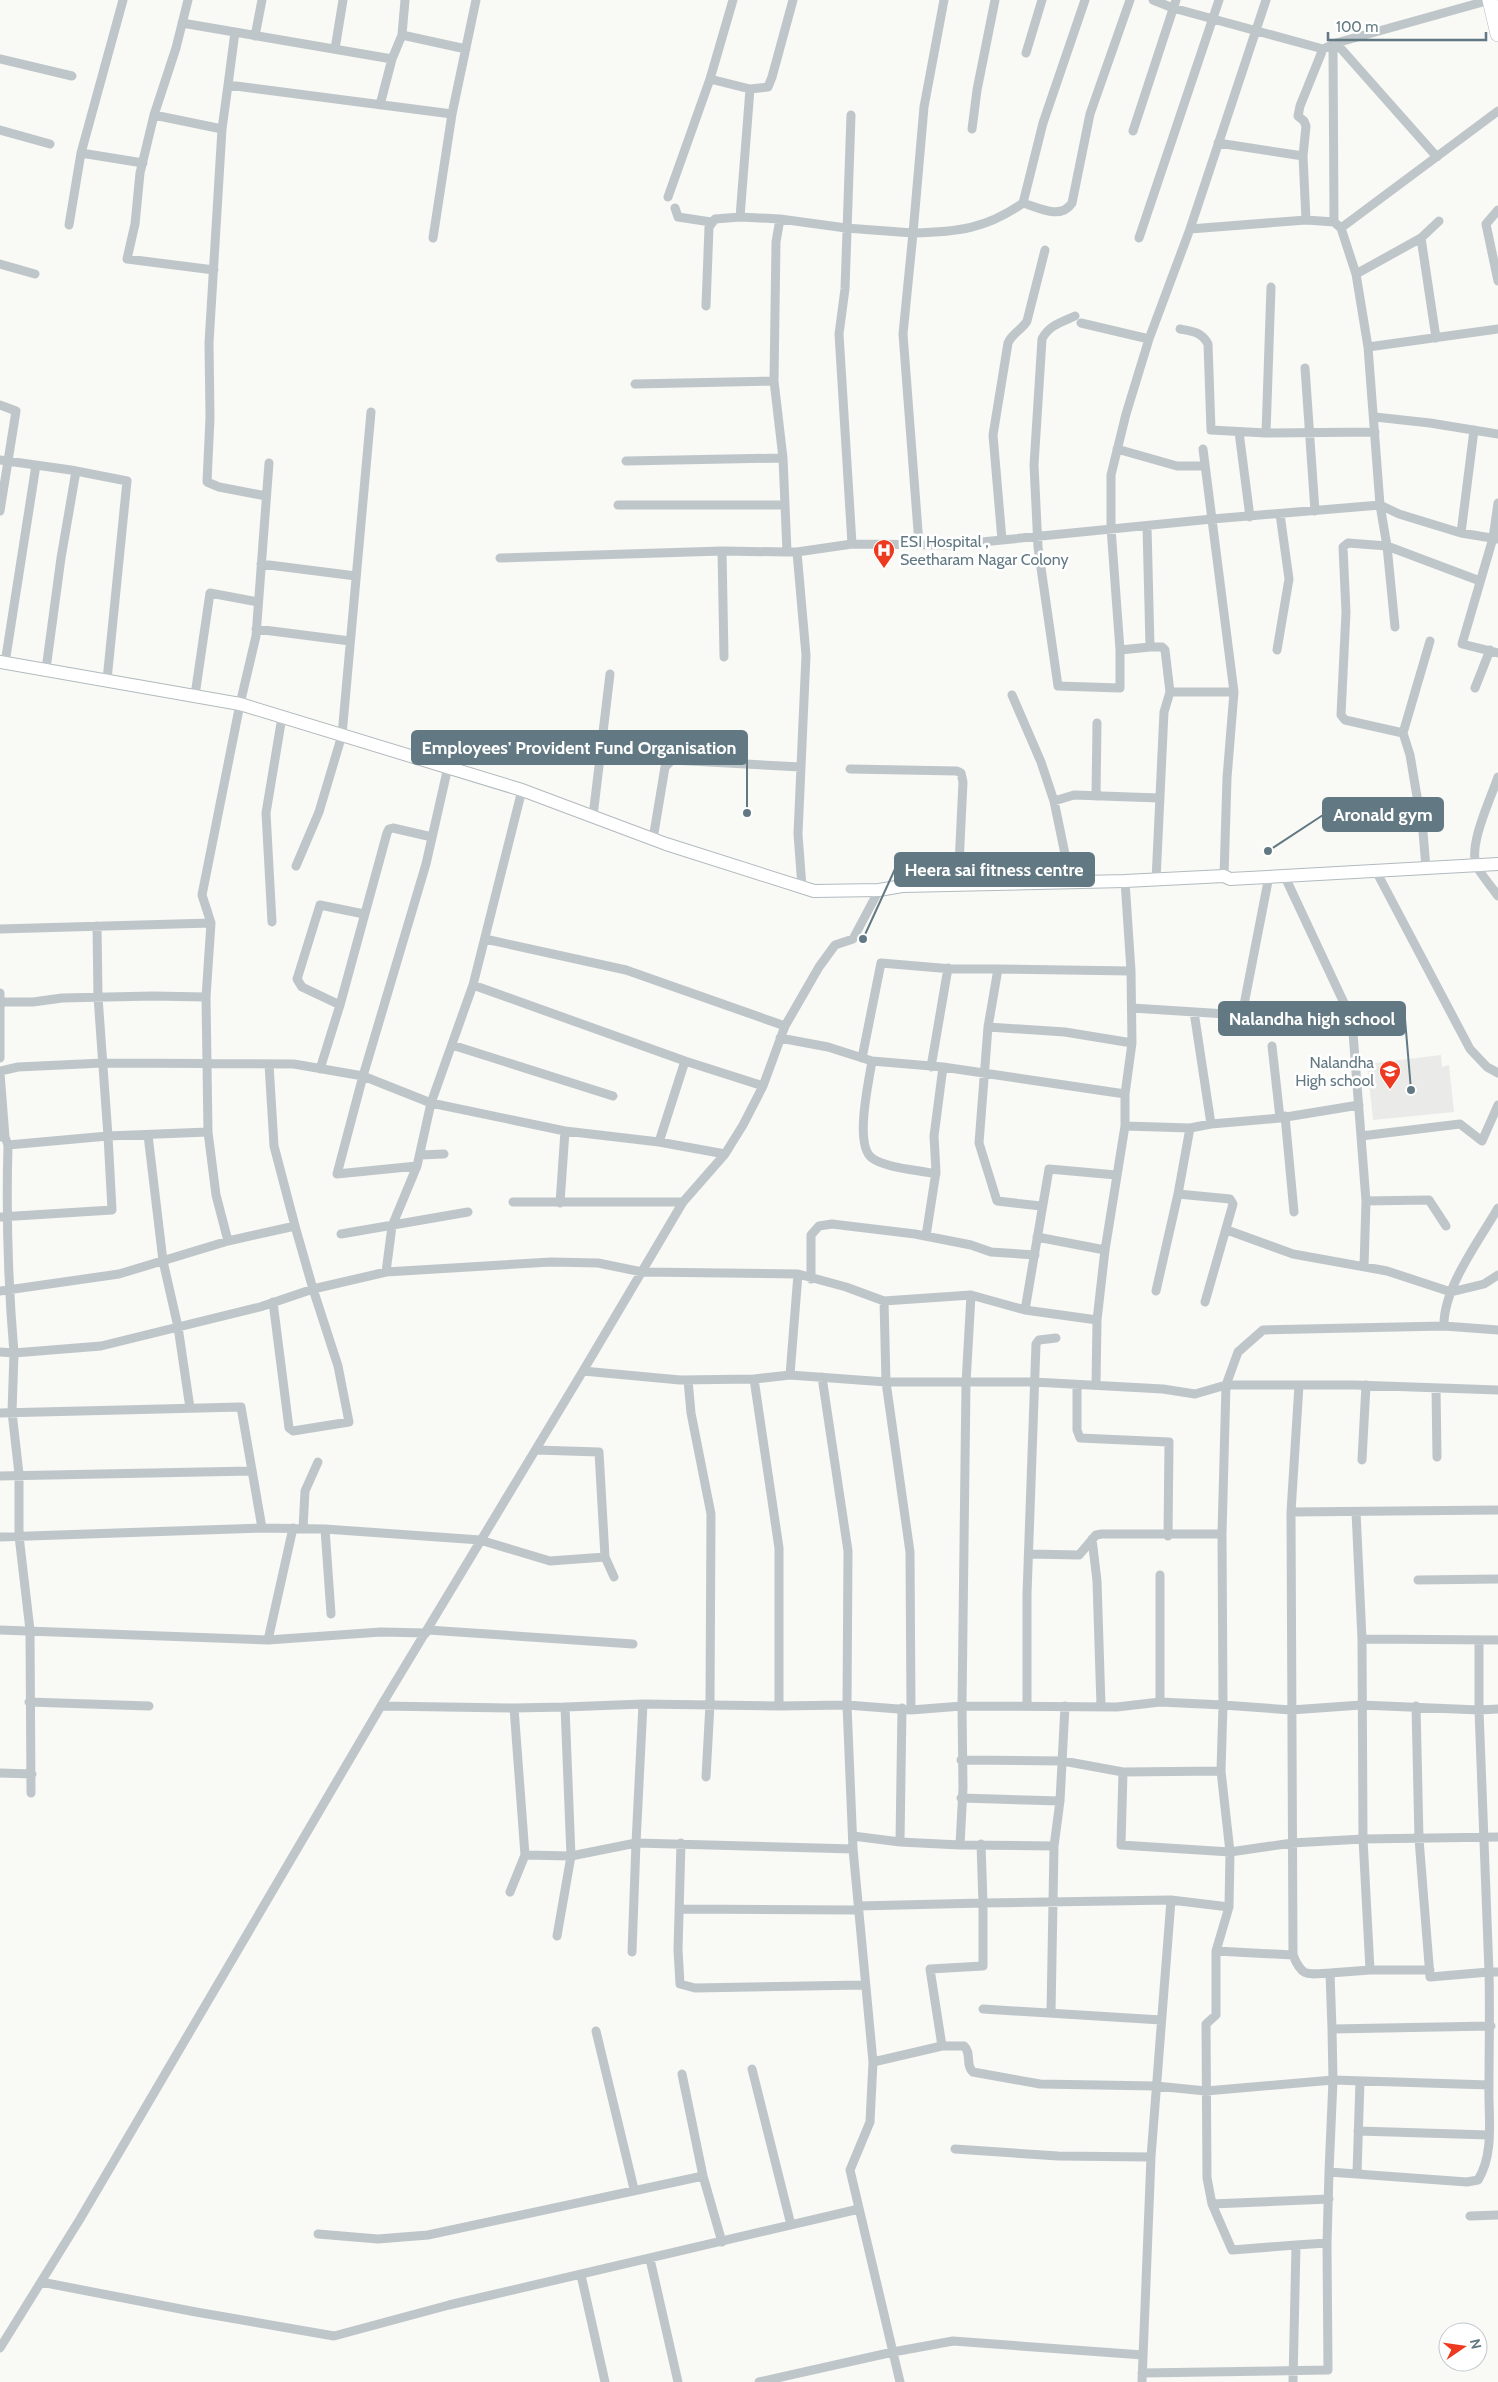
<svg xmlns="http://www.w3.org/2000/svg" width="1498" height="2382" font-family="Cabin,sans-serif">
  <rect width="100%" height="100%" fill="#f9f9f6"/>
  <path fill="#eaeae9" d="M1441,1055l1,12 7,-2 5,47 -81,8 -6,-56z"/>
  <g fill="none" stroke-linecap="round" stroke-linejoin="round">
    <g stroke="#b2babe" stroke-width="14">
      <path id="secondary" d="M0,662l240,42 282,86 144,54 148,47 65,-1 23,-4 223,-5 99,-5 6,3 268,-15"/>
    </g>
    <g stroke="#b3babe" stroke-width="16">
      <path id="primary" d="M1490,0l8,34"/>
    </g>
    <path stroke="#bfc6c9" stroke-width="9" d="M188,0l-12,48 -22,67 -14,58 -5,51 -8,35 87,11
      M944,0l-20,107 -11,126c44,-1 73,-4 110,-30l20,-80 42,-123
      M1153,0l20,8 150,41 13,-6 154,-43
      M182,23l210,36 10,-24 3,-35
      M235,32l-7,53 224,29
      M402,35l64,14
      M255,36l7,-36
      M1336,43l101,114
      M1333,45l1,177 7,6
      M335,49l8,-49
      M1026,53l16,-53
      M0,59l72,17
      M710,79l23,-79
      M228,85l-6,44 -13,214 1,75 -3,64 12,5 47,9
      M380,105l12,-46
      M154,115l68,14
      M851,115l-6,174 -6,45 13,210
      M972,129l5,-39 18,-90
      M0,130l50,14
      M1133,131l43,-131
      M1218,143l85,13
      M81,153l62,10
      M668,197l42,-118 40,10
      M1023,203c16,5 38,17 49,0l18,-89 40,-114
      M675,208l3,9 33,5
      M1498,210l-12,14 12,57
      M780,219l-40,-2 10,-128 18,-2 4,-10 21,-77
      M1306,220l-3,-64 3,-30 -2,-5 -6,-5 2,-10 23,-57
      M69,225l12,-72 42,-153
      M1190,229l116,-9 28,2
      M433,238l19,-124 24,-114
      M1139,238l80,-238
      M1421,238l15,100
      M0,264l35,10
      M1356,274l65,-36 18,-17
      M1271,287l-5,146 109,-1
      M706,306l3,-79 6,-8 25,-2
      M1075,316c-13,6 -26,9 -33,23l-8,126 4,82 20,139 62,2v-38
      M1081,323l68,16
      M1180,329c12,2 22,3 28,15l3,86 55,3
      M1368,347l130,-18
      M1305,368l10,143
      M635,384l139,-3
      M0,405l16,6 -16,100
      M1375,417l55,6 68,11
      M1239,432l11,85
      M1117,449l60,17h28
      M1203,449l31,243 -7,86 -3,98
      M0,460l71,10 56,11 -20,199
      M626,461l157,-3
      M1498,503l-5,35 -31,106 36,9
      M618,505h166
      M1147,526l3,121h12l3,3 5,42 -6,20 -8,168
      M1461,533l13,-103
      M1002,540l210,-21 168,-14 19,9 62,19 37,6
      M722,551l2,106
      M797,552h-10l-4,-94 -9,-77 2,-139 4,-23 66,9 67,5 -10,101 16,210
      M500,558l222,-7 65,1
      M261,564l95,12
      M1395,627l-8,-81 -7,-41 -12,-158 -12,-73 -15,-46 157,-117
      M256,629l94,12
      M1150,647l-30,3 -9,-122v-53l15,-61 23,-75 41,-110 76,-229
      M1277,650l12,-71 -9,-65
      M5,663l31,-198
      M46,669l15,-111 15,-87
      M1475,688l15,-38
      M1170,692h64
      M195,695l15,-102 48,9
      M1012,695l29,67 13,39 17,82
      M1403,733l-58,-13 -4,-5 5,-103 -3,-65 5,-4 39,3 93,35
      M850,769l107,2 4,2 2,9 -5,103
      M1498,777c-7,21 -31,70 -21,90 6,10 14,19 21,29
      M1096,796l1,-73
      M1054,801l20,-6 85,3
      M593,816l17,-142
      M653,839l12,-72 7,-7 129,7
      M296,866l23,-54 23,-77 29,-323
      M1426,868l-3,-36 -13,-77 -7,-22 27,-92
      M1376,871l94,178 17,18 11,6
      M1285,877l67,143 14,181 63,-1 17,26
      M802,887l-4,-53 8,-179 -9,-103 55,-8 100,1 50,-5 -9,-105 15,-92c4,-10 14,-13 19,-22l18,-71
      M272,922l-6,-109 16,-96
      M0,929l211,-6
      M485,939l141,31 159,56
      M473,985l212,76 78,25
      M0,993v65
      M0,1002h33l29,-4 91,-2 53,1
      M340,1005l-38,-18 -5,-8 1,-3 22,-71 44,9
      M1244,1006l109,20
      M1132,1008l110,7 27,-139
      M1194,1012l17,112
      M988,1027l77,5 67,11
      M780,1038l48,9 44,14 71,6 182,27
      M452,1045l161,51
      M1272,1046l8,72
      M862,1058l19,-95 71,6h46
      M872,1061c-3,20 -18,84 0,97 13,10 47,12 64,16
      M269,1064l5,82 21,80
      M931,1067l17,-99
      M320,1069l20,-64 47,-172 2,-4 4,-1 39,9
      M0,1071l18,-4 85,-4 191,1 69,12 68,27 134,28 94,11 66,12
      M0,1073l5,64
      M1285,1116l9,96
      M1125,1126l65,2 21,-4 69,-6 79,-13
      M1190,1128l-12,66 52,5 3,5 -28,98
      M148,1135l15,126 15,66 12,81
      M1361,1136l99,-12 22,17 16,-36
      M0,1137h5l3,8c-2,69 0,138 6,208l87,-7 159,-39 53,-18 -18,-63 -67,15 -12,-46 -8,-63 -2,-135 5,-74 -9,-28 38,-191 16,-68 13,-173
      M659,1142l26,-81
      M8,1145l100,-9 -10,-139 -1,-71
      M420,1155l24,-1
      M417,1166l-80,8 26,-98 63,-212 22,-97
      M513,1202h170
      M560,1203l5,-72
      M1041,1206l-44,-5 -18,-58 9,-116 10,-58 133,2
      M0,1217l112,-7 -4,-74 100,-4
      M1227,1230l66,24 94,17 64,21 33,-8 14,-9
      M341,1234l127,-22
      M926,1236l10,-64 -2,-36 9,-69
      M1037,1237l68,13
      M1364,1267l2,-66
      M386,1272l6,-46 25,-60 14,-63 42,-118 49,-195
      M811,1279v-44l8,-9 13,-2 83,10 56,11 20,7 44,3
      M0,1291l119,-17 109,-33
      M1156,1291l22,-97
      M884,1301l2,81 24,170 1,158
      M273,1302l16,126 4,3 56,-9 -11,-56 -25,-77 73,-17 165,-10 47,1 44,9 156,2 48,13 38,14 87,-6 54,15 72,10
      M1025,1310l24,-141 67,6
      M1444,1326c-1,-38 35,-85 54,-118
      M1498,1330l-54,-4 -181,4 -25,22 -12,33 -4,149 1,171 68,5 70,-5 118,5 10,262h9
      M0,1352l14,1 -2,59 7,62v62l11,94 1,163
      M790,1375l8,-101
      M822,1377l26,174 -1,154 6,144 20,213 -3,60 -20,48 50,212
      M754,1379l36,-4 96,7h148l129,7 32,5 31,-9h129l143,5
      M688,1380l3,33 20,101 -1,190 -4,73
      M1077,1385v45l3,8 89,4 -1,94
      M1096,1385l1,-65 8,-70 20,-124v-32l7,-51 -1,-72 -6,-90
      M1299,1385l-8,127 2,443c9,23 15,19 37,18
      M1436,1388l1,69
      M0,1413l241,-6 21,121 -262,9
      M536,1450l63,2 6,105 9,20
      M1362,1460l4,-75
      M0,1476l252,-5
      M1291,1512l207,-2
      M1356,1512l6,127
      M262,1528l63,1 155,11 70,21 55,-4
      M303,1529l2,-38 13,-29
      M325,1529l6,85
      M1092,1539l5,42 4,125
      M1029,1554l50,1 17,-20 6,-1h120
      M1160,1575v127
      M1418,1580l80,-1
      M0,1630l268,10 113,-8 45,1
      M428,1630l205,14
      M268,1640l25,-112
      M1479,1640v70l19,-1
      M29,1702l120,4
      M643,1704l136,2v-158l-25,-169 -74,1 -97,-9 100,-169 42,-48 18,-29 20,-39 22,-60 34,-59 16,-22 18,-6 26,-49
      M1027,1705v-111l9,-250 3,-4 17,-2
      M381,1706l133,2 11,147 -15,37
      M779,1706l68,-1 64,5 51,-4 4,-323 5,-88
      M565,1707l78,-3 -7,139 217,6
      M514,1708l51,-1 6,149 -14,80
      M961,1760l102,1 60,11
      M1221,1771l9,81 -109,-7 2,-73z
      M0,1773l32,1
      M961,1798l99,3 5,-95
      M853,1836l47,6 60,3
      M900,1842l2,-134
      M681,1843l-3,107 2,34 15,4 169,-3
      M1054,1846l-94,-1 3,-57 -1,-82 155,1 43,-5 63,3 -2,66
      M525,1855l46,1 65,-13 -4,109
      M858,1906l125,-3 -2,-59
      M680,1909l178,1
      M1216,1951l77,4
      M1370,1970h60
      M983,2009l178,11
      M1051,2013l3,-167 6,-45
      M1491,2026l-159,3 -2,-56 40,-3 -7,-131 -1,-200 136,1
      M1332,2029l1,51 156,5
      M596,2031l38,158
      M942,2046h22c8,7 1,19 9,26l67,12 116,2 50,5 127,-11 -4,92
      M873,2062l69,-16 -12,-77 53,-3v-63l188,-3
      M752,2069l39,156
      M682,2074l21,102 19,66
      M1358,2131l131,4
      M955,2149l103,7 93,1
      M1357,2173l3,-92
      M1329,2199l-117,5 -5,-26 -1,-154 10,-9v-64l13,-44 1,-55 62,-9 71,-4 135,-2
      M1212,2204l20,46 64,-5
      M1470,2216l28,-1
      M318,2234l60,5 50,-4 275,-59
      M650,2259l28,123
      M581,2275l24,107
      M41,2282l155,30 138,24 115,-31 410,-96
      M0,2348l80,-129 301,-513 202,-335
      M1142,2373l186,-3 -1,-127 2,-71 138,10 11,-2c17,-27 10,-65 11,-95 0,-38 1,-75 0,-113l-59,5 -11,-138 -3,-133
      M759,2382l134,-30 60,-11 190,14
      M1142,2382l9,-225 20,-257 58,7
      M1293,2382l3,-137 31,-2"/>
    <use href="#secondary" stroke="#fff" stroke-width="12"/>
    <use href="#primary" stroke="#fff" stroke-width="15"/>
  </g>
  <defs>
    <g id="hospital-pin" transform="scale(1.125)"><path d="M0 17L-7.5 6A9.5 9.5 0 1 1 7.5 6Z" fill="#ee3921" stroke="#fff"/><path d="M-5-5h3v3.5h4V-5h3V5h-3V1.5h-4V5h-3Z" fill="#fff"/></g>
    <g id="school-pin" transform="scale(1.125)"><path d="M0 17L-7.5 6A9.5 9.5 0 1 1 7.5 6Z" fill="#ee3921" stroke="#fff"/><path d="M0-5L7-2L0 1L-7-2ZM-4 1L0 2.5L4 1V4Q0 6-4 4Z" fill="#fff"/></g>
  </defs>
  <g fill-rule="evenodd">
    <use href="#hospital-pin" x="884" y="550"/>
    <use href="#school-pin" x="1390" y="1071"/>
  </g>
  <g text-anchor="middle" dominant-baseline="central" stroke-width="5" stroke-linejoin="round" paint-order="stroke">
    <g font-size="16" fill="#627983" stroke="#fff" text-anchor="start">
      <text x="900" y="541">ESI Hospital ,<tspan x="900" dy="18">Seetharam Nagar Colony</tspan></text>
      <text x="1374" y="1062" text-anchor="end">Nalandha<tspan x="1374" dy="18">High school</tspan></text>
    </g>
  </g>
  <path fill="none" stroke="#627983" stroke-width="2" d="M747 813L747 747M1268 851L1323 815M863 939L895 869M1411 1090L1405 1019"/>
  <g fill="#627983" stroke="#fff" stroke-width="2">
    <circle cx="747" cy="813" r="5"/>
    <circle cx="1268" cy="851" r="5"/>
    <circle cx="863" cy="939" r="5"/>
    <circle cx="1411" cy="1090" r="5"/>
  </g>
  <g fill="#627983" stroke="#627983" stroke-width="2">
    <rect x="412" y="731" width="335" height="33" rx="5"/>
    <rect x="1323" y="798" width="120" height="33" rx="5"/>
    <rect x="895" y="853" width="199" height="33" rx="5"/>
    <rect x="1219" y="1002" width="186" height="33" rx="5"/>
  </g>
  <g font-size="18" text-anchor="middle" font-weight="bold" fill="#fff">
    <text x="579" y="754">Employees' Provident Fund Organisation</text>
    <text x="1383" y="821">Aronald gym</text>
    <text x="994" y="876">Heera sai fitness centre</text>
    <text x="1312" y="1025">Nalandha high school</text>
  </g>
  <g transform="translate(1463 2347) rotate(77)"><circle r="24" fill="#ffffff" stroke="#c0c9cd"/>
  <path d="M0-4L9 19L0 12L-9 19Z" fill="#ee3921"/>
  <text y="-8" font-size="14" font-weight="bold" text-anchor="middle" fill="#627983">N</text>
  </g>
  <path d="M1328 32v8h158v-8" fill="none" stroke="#627983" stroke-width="2.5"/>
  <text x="1336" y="32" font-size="15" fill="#627983" stroke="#ffffff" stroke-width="4" paint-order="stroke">100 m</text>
</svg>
